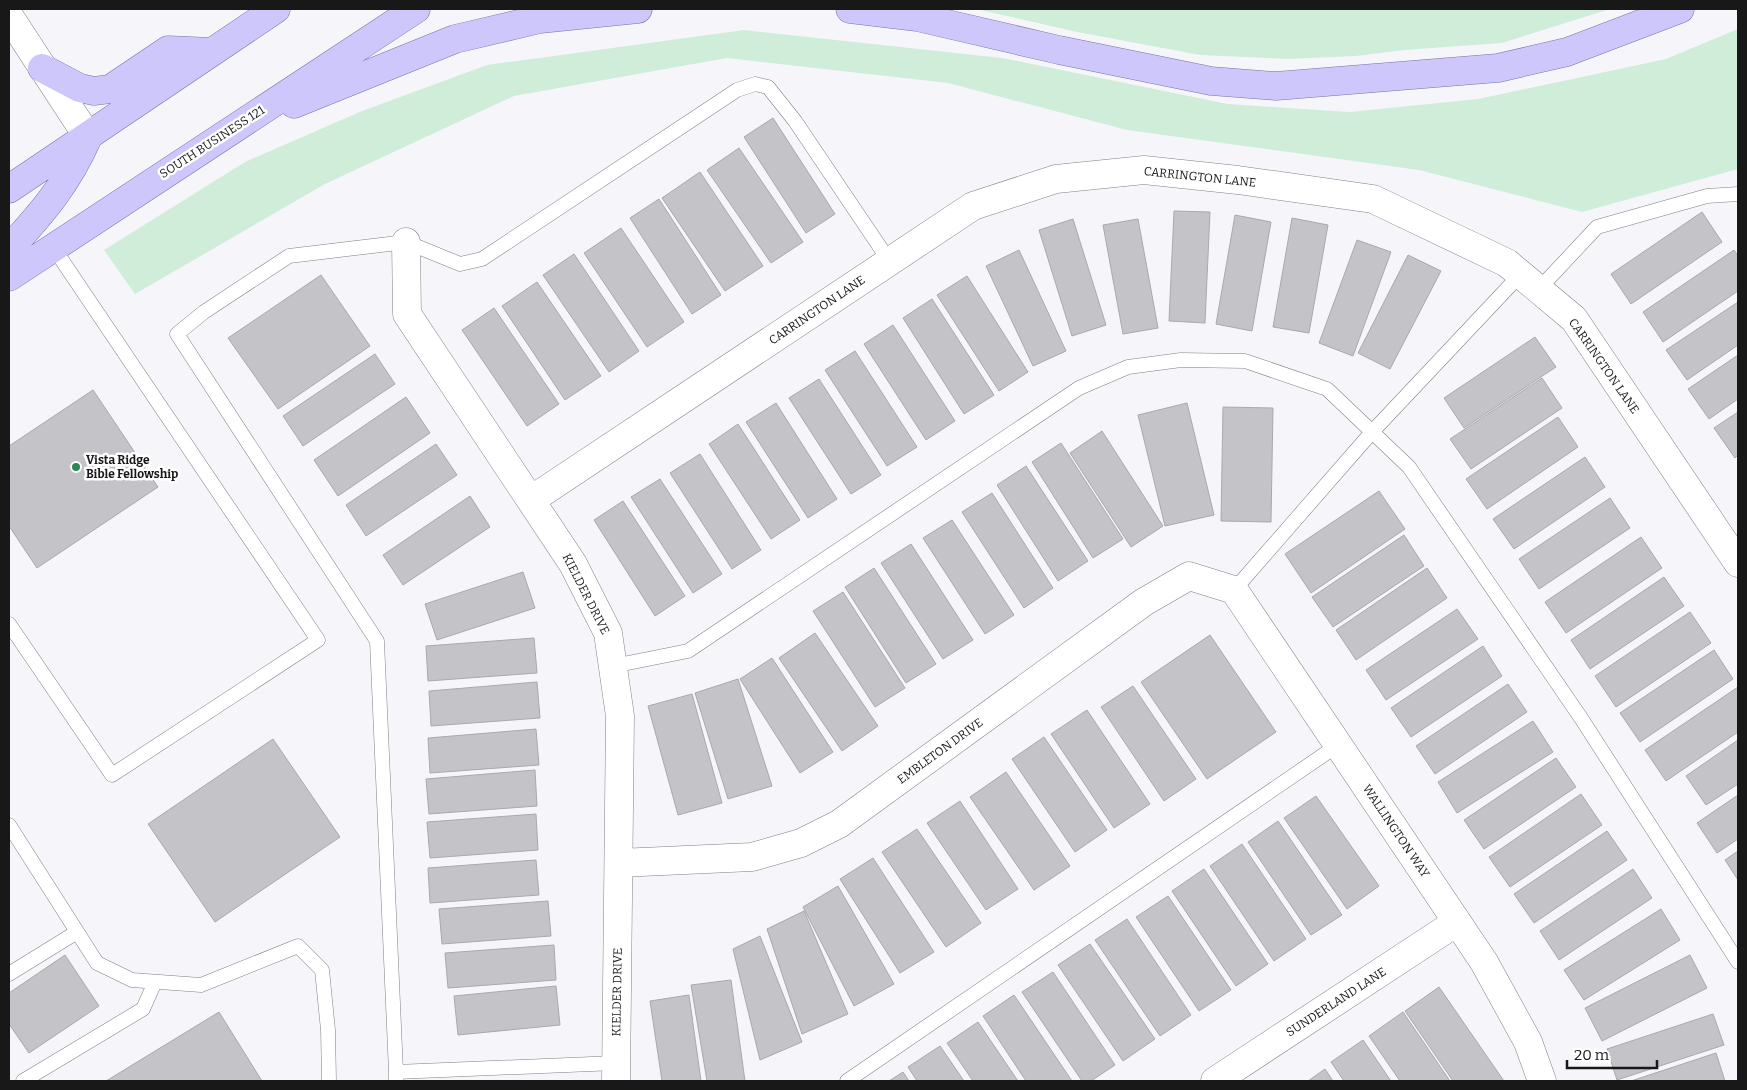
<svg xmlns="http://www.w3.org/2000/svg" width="1747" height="1090" font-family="Bitter,serif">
  <rect width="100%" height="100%" fill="#f6f6fa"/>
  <path fill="#d0edd9" d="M976,9h634l-108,34 -97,7 -49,6 -68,3 -88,-4 -123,-23z
    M1738,29v140l-156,43 -163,-42 -292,-40 -179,-47 -221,-25 -213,38 -189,88 -190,110 -31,-44 141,-88 117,-51 125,-46 257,-35 258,28 226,46 122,8 128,-13 188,-40z"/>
  <path fill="#c4c4c8" stroke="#a9a9ad" d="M773,118l62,96 -29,19 -62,-96z
    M739,148l64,94 -32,21 -64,-93z
    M700,172l63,94 -38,25 -63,-93z
    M659,199l62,96 -29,19 -62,-96z
    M1174,211l36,1 -5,111 -36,-2z
    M1702,212l20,30 -91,62 -20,-30z
    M1235,215l36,7 -19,109 -36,-7z
    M1292,218l36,7 -19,108 -36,-6z
    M1073,219l33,106 -34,11 -33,-106z
    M1138,219l20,109 -35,6 -20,-109z
    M621,228l63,94 -37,25 -63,-94z
    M1357,240l34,12 -38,104 -34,-13z
    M1019,250l47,101 -33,15 -47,-100z
    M1734,250l4,6v35l-75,51 -20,-30z
    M574,254l65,97 -30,21 -66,-97z
    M1408,255l33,16 -51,98 -32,-16z
    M321,275l49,71 -92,63 -50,-71z
    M967,276l61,96 -29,19 -62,-96z
    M537,282l64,94 -36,24 -63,-94z
    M932,299l62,96 -30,19 -61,-96z
    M1738,302v43l-51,35 -21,-30z
    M494,308l65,96 -32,22 -65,-96z
    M893,325l62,96 -29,19 -62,-96z
    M1535,337l21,30 -92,61 -20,-30z
    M855,351l62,96 -30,19 -62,-96z
    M375,354l20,30 -92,62 -20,-30z
    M1738,355v44l-29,20 -21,-30z
    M1542,378l20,30 -91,61 -21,-30z
    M819,379l62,96 -30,19 -62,-96z
    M93,390l65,97 -121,81 -28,-42v-80z
    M406,397l24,36 -92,63 -24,-36z
    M776,403l61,96 -29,19 -62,-96z
    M1187,403l27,112 -49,11 -27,-111z
    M1223,407l50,1 -2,114 -50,-1z
    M1738,412v43l-3,3 -21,-30z
    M1558,417l20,30 -91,62 -21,-30z
    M738,424l62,96 -29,19 -62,-95z
    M1102,431l61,95 -32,21 -61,-94z
    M1061,443l62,96 -30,19 -61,-96z
    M436,444l21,31 -91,61 -20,-31z
    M700,454l61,96 -29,19 -62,-96z
    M1585,457l20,30 -91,62 -21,-30z
    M1026,466l62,95 -30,20 -61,-96z
    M660,479l62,95 -29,19 -62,-96z
    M1379,491l26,38 -94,64 -26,-39z
    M992,493l61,95 -29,20 -62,-96z
    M470,496l20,31 -87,58 -20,-30z
    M1610,498l20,30 -91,61 -20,-30z
    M623,501l62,95 -30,20 -61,-96z
    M952,520l62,95 -29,19 -62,-96z
    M1404,535l20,31 -91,61 -21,-30z
    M1641,537l21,31 -96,65 -21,-31z
    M911,544l62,96 -30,19 -62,-96z
    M874,568l62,96 -30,19 -61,-96z
    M1427,568l20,30 -91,62 -20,-30z
    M523,572l12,36 -98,32 -12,-36z
    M1664,577l20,29 -94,63 -19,-29z
    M843,592l62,96 -30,19 -62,-96z
    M1457,609l21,30 -92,61 -20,-30z
    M1690,612l21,31 -95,64 -21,-31z
    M815,633l63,93 -36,25 -63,-93z
    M1210,635l66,97 -69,47 -66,-97z
    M534,638l3,35 -109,8 -2,-35z
    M1483,646l19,30 -91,61 -20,-29z
    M1714,650l19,29 -93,63 -20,-29z
    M772,658l61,94 -33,21 -60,-94z
    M738,679l34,107 -44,13 -33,-106z
    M537,682l3,36 -109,8 -2,-35z
    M1508,684l19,28 -92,62 -19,-28z
    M1133,686l63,93 -32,22 -63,-94z
    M1738,687v45l-72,49 -21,-31z
    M692,694l30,109 -44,12 -30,-109z
    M1087,710l63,94 -36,24 -63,-94z
    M1533,721l20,31 -96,61 -19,-31z
    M536,729l3,36 -109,8 -2,-35z
    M1044,737l63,93 -32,22 -63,-93z
    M273,739l67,98 -125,85 -67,-98z
    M1738,740v44l-32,21 -20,-29z
    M1556,758l20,29 -92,62 -20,-29z
    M535,770l2,36 -108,8 -3,-35z
    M1006,772l64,94 -36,24 -64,-93z
    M1581,794l21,31 -92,62 -21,-30z
    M1738,795v44l-21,14 -20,-30z
    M1316,796l63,90 -32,23 -63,-91z
    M960,801l58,88 -32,21 -59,-87z
    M536,814l2,36 -108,8 -3,-36z
    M1278,821l64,94 -31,20 -63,-93z
    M917,829l64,94 -35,24 -64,-95z
    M1607,831l20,29 -93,63 -20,-29z
    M1242,844l64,95 -32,22 -64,-95z
    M1738,851v29l-13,-20z
    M873,858l61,94 -34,21 -60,-94z
    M536,860l3,35 -109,8 -2,-35z
    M1204,869l64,95 -32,22 -64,-95z
    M1633,869l19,29 -93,62 -19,-29z
    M838,886l56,98 -40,22 -51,-99z
    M1168,896l63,94 -32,21 -63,-94z
    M548,901l3,35 -109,8 -3,-35z
    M1661,909l19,31 -96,60 -20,-30z
    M804,911l44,103 -46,20 -35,-105z
    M1127,919l64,96 -31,21 -65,-96z
    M760,936l42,106 -42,18 -27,-111z
    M1090,944l65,95 -32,22 -65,-96z
    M554,945l2,35 -108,8 -3,-35z
    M65,955l34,51 -70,47 -20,-29v-31z
    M1690,955l17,33 -105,53 -17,-33z
    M1053,972l62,93 -24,16h-9l-60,-89z
    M731,980l14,101h-38l-16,-96z
    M556,986l4,39 -102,10 -4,-39z
    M1439,987l65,94h-51l-48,-70z
    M689,995l12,86h-39l-12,-80z
    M1014,995l58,86h-46l-43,-65z
    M219,1012l43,69h-156z
    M1403,1012l47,69h-50l-31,-45z
    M1713,1014l11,31 -107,35 -10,-31z
    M978,1022l40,59h-45l-26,-38z
    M1363,1040l28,41h-47l-13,-19z
    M940,1046l24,35h-47l-9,-14z
    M1716,1053l9,28h-94z
    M1325,1069l8,12h-25z
    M903,1072l6,9h-20z"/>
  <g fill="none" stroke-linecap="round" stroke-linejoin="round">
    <g stroke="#818185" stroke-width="15">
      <path id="service" d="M1538,290l59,-63 110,-31 31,-2
        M1234,590l138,-158 147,-156
        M9,624l103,151 206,-135 -265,-393
        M613,666l75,-15 391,-263 49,-21 53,-7 64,1 82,28 82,78 172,251 157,244
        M9,825l88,138 35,17 69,5 97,-39 24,24 6,60 1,51
        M9,974l68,-42
        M396,1072l-19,-431 -200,-307 27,-22 85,-56 117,-14 54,22 22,-5 255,-169 18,-6 13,3 27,34 95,141
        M23,1081l120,-72 12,-27
        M396,1081v-9l220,-9
        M847,1081l491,-336"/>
    </g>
    <g stroke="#818185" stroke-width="29">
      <path id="minor" d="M406,242l1,72 166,250 35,69 12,83 -4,365
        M531,500l442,-294 83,-27 88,-9 94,10 135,19 134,64 67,56 164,244
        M619,863l133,-6 49,-14 38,-19 305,-222 45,-26 45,14 250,372 44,80 14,39
        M1215,1081l242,-159"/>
    </g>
    <g stroke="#818185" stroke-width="29">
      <path id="tertiary" d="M9,16l79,121"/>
    </g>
    <g stroke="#7972aa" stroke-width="29">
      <path id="primary" d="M850,9l67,8 142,33 152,31 65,5 222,-18 69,-16 113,-43
        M42,68l38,20 14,3 16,-2 58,-39 44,2
        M294,104l161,-65 85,-20 98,-10
        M9,189l267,-180
        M9,249c34,-37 59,-66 79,-112
        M9,277l407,-268"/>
    </g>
    <use href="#service" stroke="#fff" stroke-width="14"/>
    <use href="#minor" stroke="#fff" stroke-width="28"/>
    <use href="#tertiary" stroke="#fff" stroke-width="28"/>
    <use href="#primary" stroke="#cec7fb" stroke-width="28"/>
  </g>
  <circle fill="#318456" stroke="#fff" stroke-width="2" cx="76" cy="467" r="5"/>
  <g text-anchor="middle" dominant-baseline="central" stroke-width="5" stroke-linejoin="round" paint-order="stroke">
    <g font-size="12" fill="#181819" stroke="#fff">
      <text transform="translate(212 142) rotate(-33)">SOUTH BUSINESS 121</text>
      <text transform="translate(1200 177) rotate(6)">CARRINGTON LANE</text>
      <text transform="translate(817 310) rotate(-34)">CARRINGTON LANE</text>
      <text transform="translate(1604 366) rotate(55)">CARRINGTON LANE</text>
      <text transform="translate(586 594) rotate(63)">KIELDER DRIVE</text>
      <text transform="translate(940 751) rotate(-36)">EMBLETON DRIVE</text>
      <text transform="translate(1396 831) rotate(56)">WALLINGTON WAY</text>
      <text transform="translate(617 992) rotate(-89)">KIELDER DRIVE</text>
      <text transform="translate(1336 1002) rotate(-33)">SUNDERLAND LANE</text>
    </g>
    <g font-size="12" font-weight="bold" fill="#181819" stroke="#fff" text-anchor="start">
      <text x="86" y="460">Vista Ridge<tspan x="86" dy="14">Bible Fellowship</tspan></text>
    </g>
  </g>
  <rect width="1747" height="1090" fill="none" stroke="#181819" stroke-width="20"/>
  <path d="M1567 1060v8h90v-8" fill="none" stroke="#181819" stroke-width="2.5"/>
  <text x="1574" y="1060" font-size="15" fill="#181819" stroke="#ffffff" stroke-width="4" paint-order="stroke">20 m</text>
</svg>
